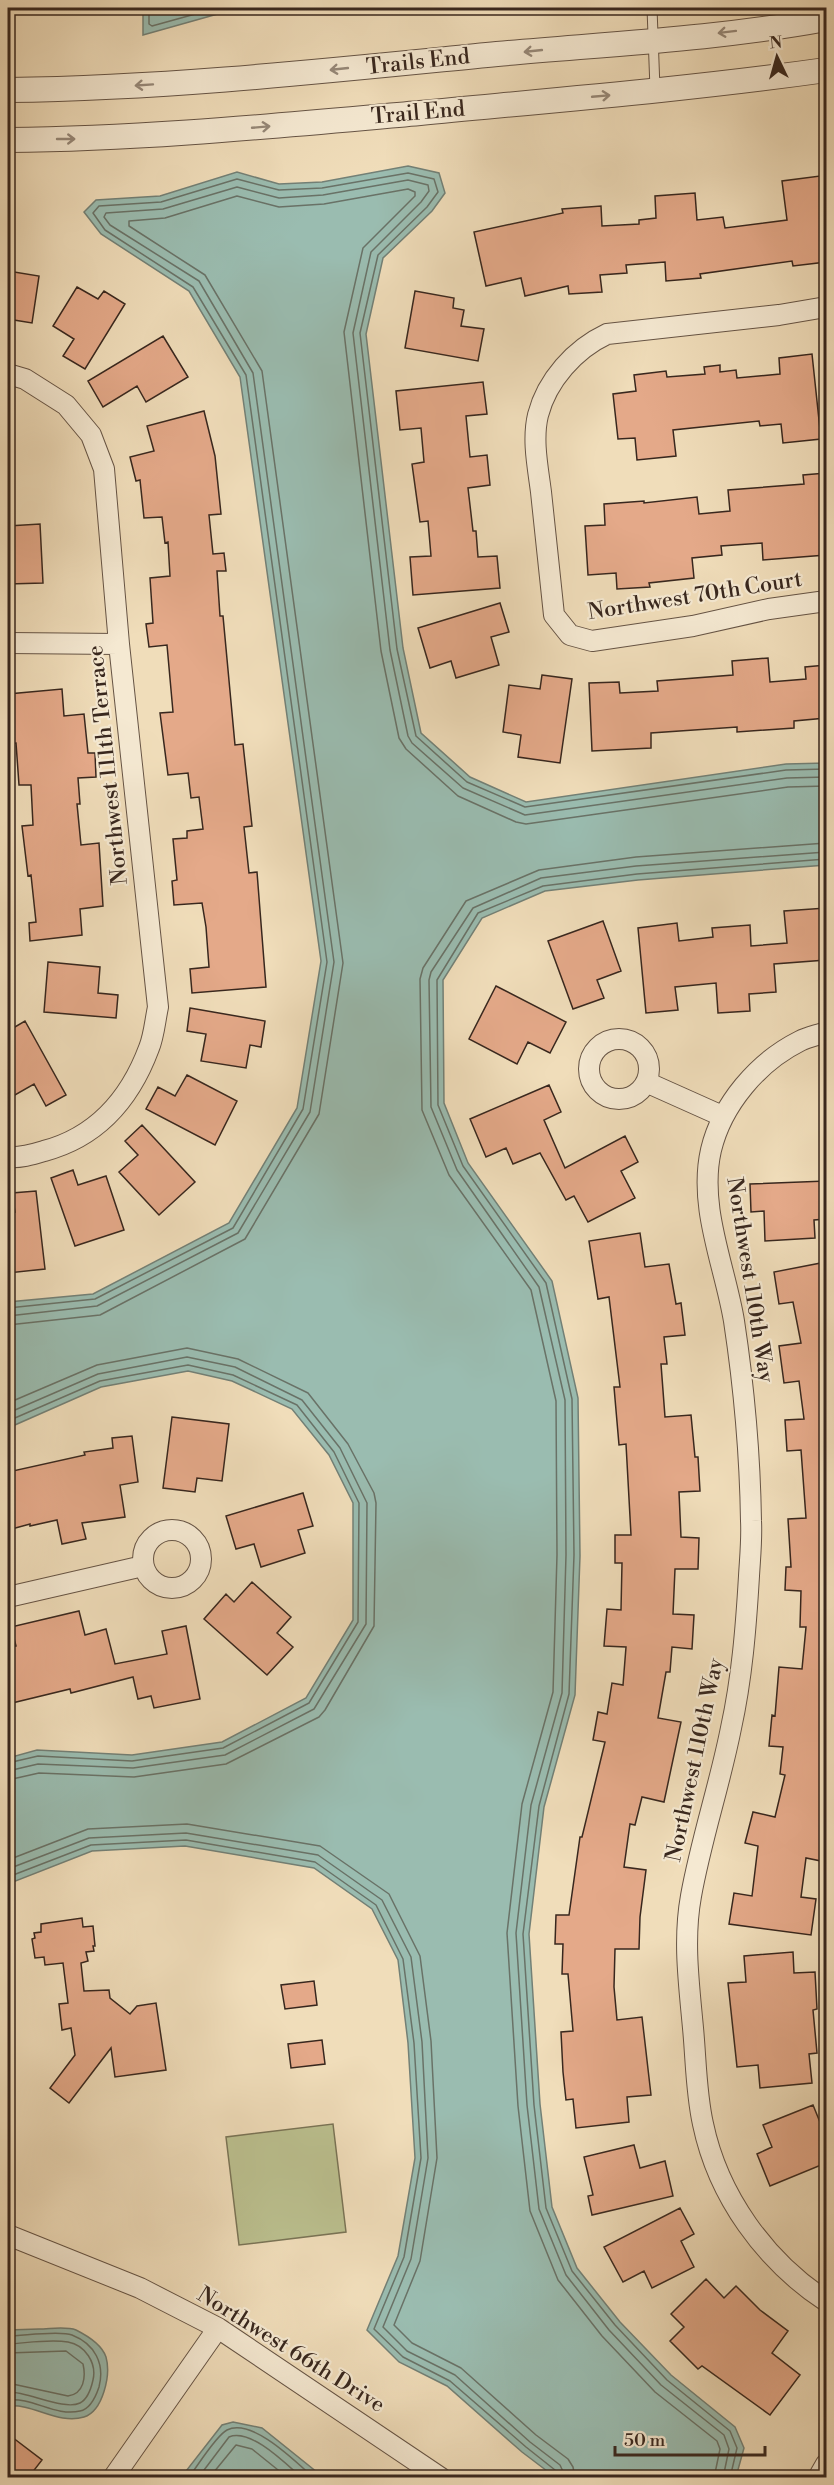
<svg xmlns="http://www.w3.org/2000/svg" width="834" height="2485" font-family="'Libre Bodoni',serif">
  <rect width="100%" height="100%" fill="#f0ddba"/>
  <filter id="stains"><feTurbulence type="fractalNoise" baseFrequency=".00333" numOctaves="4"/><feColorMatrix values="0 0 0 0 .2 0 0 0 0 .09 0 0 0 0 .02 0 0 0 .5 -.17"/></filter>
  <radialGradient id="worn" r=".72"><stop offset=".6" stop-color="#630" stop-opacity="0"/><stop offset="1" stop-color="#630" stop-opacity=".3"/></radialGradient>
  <path fill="#bbc08f" stroke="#7a7456" stroke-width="1.5" d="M333,2124l13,108 -107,13 -13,-108z"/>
  <path fill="#9abcb0" stroke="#738076" stroke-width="1.5" d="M143,8h96l-96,27z
    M408,166l31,7 6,20 -13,18 -49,47 -17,76 37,314 18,85 49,44 56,25 260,-38 40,-1v102l-188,15 -93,11 -63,27 -39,62 1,123 24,60 84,118 26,117 2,158 -5,139 -31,112 -15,127 11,170 12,103 25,61 43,54 51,53 64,52 9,21 -8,29h-181l-33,-25 -75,-66 -48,-24 -32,-32 31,-74 17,-98 -7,-115 -10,-83 -26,-51 -58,-41 -129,-22 -93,5 -84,33v-126l29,-8 95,5 90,-13 84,-44 47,-78v-117l-24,-48 -37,-46 -60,-28 -44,-10 -87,16 -93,41v-126l85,-8 136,-71 68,-115 24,-147 -81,-584 -51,-86 -88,-57 -17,-22 12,-12 64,-4 77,-24 42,12 43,-2z
    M39,2329c11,0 27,-3 37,1 10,5 26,15 30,27 5,18 -3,54 -22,60 -26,8 -51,-14 -76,-11v-76z
    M233,2422l29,6 61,49h-139l2,-6 36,-46z"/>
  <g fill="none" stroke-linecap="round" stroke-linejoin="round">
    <path stroke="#697267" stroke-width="1.5" d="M149,8v16l3,2 65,-18
      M8,1308l87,-9 138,-71 70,-119 24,-147 -81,-587 -53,-88 -88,-57 -12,-17 6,-7 62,-4 76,-23 42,11 43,-2 86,-15 26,6 4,13 -11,15 -49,48 -18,78 37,316 19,87 51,46 58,25 261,-37 40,-1
      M8,1316l89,-10 141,-73 72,-121 24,-150 -81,-589 -54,-92 -89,-56 -6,-8 2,-4 57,-4 74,-22 42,11 44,-3 85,-15 20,5 1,6 -8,11 -50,50 -18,81 37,317 18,86 4,7 51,45 62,27 262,-37 39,-1
      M8,1325l92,-10 145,-76 74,-125 24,-151 -81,-592 -57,-96 -76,-49v-5l36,-3 72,-22 42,11 45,-3 84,-15 7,3v4l-52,52 -19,84 37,319 18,87 7,11 52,47 58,26 10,2 262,-37 38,-1
      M8,1403l89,-38 90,-17 51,11 70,34 40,51 26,49 2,10 -2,123 -49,84 -6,7 -93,47 -92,13 -95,-4 -31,7
      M8,1413l90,-39 89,-17 48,10 67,33 38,48 27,55 -1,121 -52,85 -89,46 -92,13 -95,-4 -30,7
      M8,1421l92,-40 88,-16 45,10 64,30 37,47 25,51 -1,119 -49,81 -86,45 -91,13 -94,-5 -30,7
      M8,1860l80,-31 99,-5 133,22 69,48 31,62 11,85 6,117 -17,103 -26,64 18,18 49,25 75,67 32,24 5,8 2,11
      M8,1869l81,-31 97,-5 132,22 64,45 29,57 11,85 6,116 -17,101 -28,68 24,24 48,24 75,67 30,23 6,13
      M8,1877l83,-32 95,-5 129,22 61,43 27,54 11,84 7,115 -17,99 -30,72 29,28 47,24 76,66 29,23 3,8
      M8,2336c15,0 51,-6 64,-1 23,9 33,29 27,52 -3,9 -8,22 -19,24 -24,6 -48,-14 -72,-11
      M8,2344c19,-1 41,-5 60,-2 17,3 29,21 25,38 -2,9 -5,19 -13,23 -16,8 -53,-12 -72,-11
      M8,2353l58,-2 17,13c3,13 1,30 -15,32l-60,-13
      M191,2478l1,-5c8,-11 25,-38 35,-43 25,-13 70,33 87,48
      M198,2478l31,-41c22,-9 57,27 73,41
      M209,2478l27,-33 16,4 36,29
      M714,2478l6,-29 -3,-8 -62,-49 -53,-56 -44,-56 -28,-69 -12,-105 -11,-173 15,-129 31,-112 4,-137 -1,-154 -25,-111 -82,-115 -27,-65 -2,-131 3,-11 43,-67 73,-31 97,-13 190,-14
      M723,2478l6,-29 -5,-14 -63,-50 -52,-55 -43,-55 -27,-66 -12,-104 -11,-172 15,-128 31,-112 4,-138 -1,-155 -26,-113 -82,-117 -26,-63 -2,-127 2,-8 42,-64 68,-30 95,-12 190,-14
      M730,2478l7,-30 -7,-17 -63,-51 -52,-55 -43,-54 -26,-63 -12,-103 -11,-171 16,-128 30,-112 5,-139 -2,-156 -26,-116 -83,-117 -25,-61 -1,-125 41,-67 65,-27 94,-12 189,-15"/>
  </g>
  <path fill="#e4a989" stroke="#38271e" stroke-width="1.5" d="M820,176l3,20 3,-1v47l-2,1 2,19 -33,4 -1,-5 -92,13 1,4 -35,3 -1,-19 -39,3 1,8 -27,2 2,17 -33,2 -1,-8 -43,10 -4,-18 -35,8 -12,-54 89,-19 -1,-4 39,-3 1,20 37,-2v-4l17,-2 -1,-22 40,-3 2,27 26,-3 2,11 62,-8 -5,-39z
    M8,271l31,5 -7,47 -24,-4z
    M77,287l21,12 6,-8 21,13 -40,65 -22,-13 11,-17 -21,-13z
    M415,291l39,7 -1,10 11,2 -3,16 23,3 -6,32 -73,-13z
    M163,336l25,41 -42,25 -9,-16 -34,21 -15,-26z
    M812,354l9,85 -38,4 -2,-19 -21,2 -1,-5 -86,9 3,26 -39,4 -2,-22 -17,1 -5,-45 23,-3 -2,-16 32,-4 1,6 38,-3 -1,-7 16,-2v7l16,-2 1,8 43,-4 -1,-16z
    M483,382l4,32 -21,2 4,41 17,-2 3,30 -22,3 5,43h3l2,26 19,-1 3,32 -87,7 -3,-38 21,-1 -3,-35 -8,1 -8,-58 12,-2 -3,-34 -21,2 -4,-39z
    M204,411l11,45 6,58 -12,1 4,39 11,-1 2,18h-9l3,45h3l12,129 8,-1 9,82 -8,1 5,46 8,-1 9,115 -74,6 -2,-24 19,-2 -3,-40 -4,-24 -28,2 -2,-24 5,-1 -4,-41 14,-1v-7l16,-2 -4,-32 -8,1 -3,-25 -20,2 -8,-62 13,-1 -6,-67 -18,2 -3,-23 7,-1 -3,-45 20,-2 -2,-34 -3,1 -3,-26 -18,1 -4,-38 -4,1 -6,-24 24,-6 -7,-25z
    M826,473v82l-63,5 -1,-17 -41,3 1,9 -30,3 2,20 -45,5 1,4 -33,2 -1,-16 -28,2 -3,-49 20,-1 -1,-21 40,-3v2l53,-6 2,17 31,-3 -2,-21 76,-6 -1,-9z
    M40,524l3,59 -35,1v-58z
    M500,603l9,29 -18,5 8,28 -43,13 -5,-17 -21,7 -12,-40z
    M768,658l2,24 36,-3 -1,-12 21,-2v53l-32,3v7l-57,4v-5l-86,6v15l-59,3 -3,-68 30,-1 1,11 38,-2 -1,-10 76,-6 -1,-14z
    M542,675l30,4 -12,84 -42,-6 3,-22 -18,-3 6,-47 31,4z
    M62,689l2,27 20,-2 4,39h7l1,24 -18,1 2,26h-3l4,41 18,-2 4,63 -23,3 2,26 -52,6 -1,-18 7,-1 -5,-47 -3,1 -6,-50 11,-1 -2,-40h-12l-3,-42 -7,1 -1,-50z
    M826,908v52l-52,4 2,28 -27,2 1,17 -32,2 -2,-30 -41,4 3,23 -32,3 -8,-85 39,-5 2,18 34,-4 -1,-9 38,-3 1,21 36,-3 -3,-32z
    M603,921l18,50 -24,9 7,18 -31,11 -25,-68z
    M48,962l52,5 -2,26 20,2 -2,23 -72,-6z
    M496,986l70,36 -16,31 -22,-11 -11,22 -48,-25z
    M190,1008l75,13 -4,26 -11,-2 -4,23 -45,-7 5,-27 -19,-3z
    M25,1021l41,74 -20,11 -12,-22 -26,15v-68z
    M187,1075l50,26 -22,44 -69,-36 12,-22 17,9z
    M549,1085l12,27 -17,8 21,48 60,-32 13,26 -17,9 14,27 -47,24 -14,-26 -8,4 -26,-47 -27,11 -7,-16 -20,9 -16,-38z
    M142,1125l53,57 -36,33 -40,-43 19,-17 -13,-14z
    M73,1170l5,15 28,-9 18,54 -49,16 -24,-68z
    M826,1181v38l-12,1 1,18 -50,3 -1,-30 -13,1 -1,-28z
    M36,1191l9,78 -37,4v-60l7,-1 -3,-19z
    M640,1233l5,34 24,-3 7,40 5,-1 4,32 -21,2 3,27h-6l4,53 26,-2 4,42h3l2,34 -21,1 2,45 18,1 -1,31h-23l-2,45 21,1 -2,34 -20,-2 -2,25h-4l-8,46 23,4 -17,80 -22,-5 -7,28 -5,-1 -6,43 22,3 -6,47 -1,32h-24l-1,38 3,33 25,-3 9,78 -24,2 2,25 -53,6 -3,-29 -7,1 -3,-28 -2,-40 12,-1 -5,-57h-6l1,-30h-8l1,-29h13l11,-78h2l23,-95 -12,-2 5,-28 9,2 5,-31 11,2 3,-38 -22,-1 3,-37 14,1 1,-47h-7v-28h16l-5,-91 -7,1 -5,-58h6l-11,-90 -11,2 -9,-58z
    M826,1262v600l-20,-4 -5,39 15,2 -5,36 -82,-11 5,-31 18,3 6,-50 -13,-3 8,-31 22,5 10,-42 -5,-1 3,-27 -14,-1 3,-31 3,1 4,-49 23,2 4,-42h-6l1,-36 -16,-1 1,-23h5l-3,-48 18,-1 -5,-68 -14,1 -2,-31 19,-1 -5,-38 -15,2 -5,-37 22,-3 -8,-41 -14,2 -5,-32z
    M172,1417l57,7 -7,57 -25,-3 -2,14 -32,-4z
    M132,1436l6,46 -18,3 5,32 -43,6 4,16 -24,5 -5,-24 -27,6v-2l-22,6v-58l77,-17 -1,-3 29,-4 -1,-10z
    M303,1493l10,33 -15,4 7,23 -44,14 -7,-23 -18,5 -10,-33z
    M252,1582l39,35 -14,16 16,14 -26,28 -63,-56 22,-25 8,8z
    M79,1611l6,24 21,-6 9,35 52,-10 -5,-23 24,-5 14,73 -46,9 -3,-12 -13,3 -5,-22 -62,16 -1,-4 -62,15v-56l8,-2 -5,-19z
    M82,1918l1,9 10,-1 2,20h-2l1,5 -8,1 2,9 -7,2 3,28 25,-1 1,8 20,16 7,-8 19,-3 10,67 -51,7 -4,-29 -42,55 -19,-15 25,-33 -4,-27 -9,2 -3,-26 9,-1 -5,-40 -18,2 -1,-8 -9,1 -3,-19 3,-1 -1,-5 7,-1v-8z
    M793,1952l1,21 21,-1 2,37 -4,1 4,43 -8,1 3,29 -52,5 -2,-23 -21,2 -9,-84 18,-1 -2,-26z
    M314,1981l3,24 -32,4 -4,-24z
    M322,2040l3,24 -34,4 -3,-24z
    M813,2105l13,32v26l-56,23 -13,-32 15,-7 -9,-22z
    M634,2145l6,23 25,-7 8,35 -81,19 -4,-19 5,-1 -9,-38z
    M680,2208l14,26 -13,7 13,26 -42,21 -8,-17 -21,11 -19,-35z
    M706,2279l18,19 12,-12 24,24 28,21 -16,22 28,22 -30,40 -68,-49 -4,3 -28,-28 14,-14 -13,-13z
    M8,2434l34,26 -14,18h-20z"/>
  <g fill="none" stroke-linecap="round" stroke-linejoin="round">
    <g stroke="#665445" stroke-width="11">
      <path id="service" d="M652,8l3,81"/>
    </g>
    <g stroke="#665445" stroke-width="22">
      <path id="minor" d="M826,307l-47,8 -172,19c-32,15 -60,46 -69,81 -6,25 0,53 3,77 4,41 9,82 13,123l16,20 22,6 101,-15 76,-17 57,-8
        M8,374l17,5 41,26 25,30 13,34 15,175 39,363c-3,14 -4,29 -9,41 -19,51 -52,89 -105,103 -13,4 -24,7 -36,6
        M8,643l111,1
        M826,1032c-8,3 -18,5 -26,9 -42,21 -78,63 -89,109 -13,57 14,116 23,171 10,66 16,133 17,200 1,18 -1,37 -2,55 -3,51 -7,102 -18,152 -11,56 -30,112 -40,168 -8,44 -2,88 2,132 3,31 3,65 10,96 15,72 62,137 123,177
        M589 1069a30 30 0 1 1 60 0a30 30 0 1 1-60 0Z
        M646,1082l76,34
        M143 1559a29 29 0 1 1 58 0a29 29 0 1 1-58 0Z
        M8,1597l135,-31
        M8,2235l132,53 78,40 223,150
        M113,2478l105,-150
        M818,2478l8,-14"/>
    </g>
    <g stroke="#665445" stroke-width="26">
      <path id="tertiary" d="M8,90c163,-2 326,-20 489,-36 110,-10 221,-15 329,-35
        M8,140c137,-1 275,-15 412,-27 136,-13 271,-24 406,-43"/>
    </g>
    <use href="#service" stroke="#f5e9d2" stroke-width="9"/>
    <use href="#minor" stroke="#f5e9d2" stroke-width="20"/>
    <use href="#tertiary" stroke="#f5e9d2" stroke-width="24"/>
  </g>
  <defs><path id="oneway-shaft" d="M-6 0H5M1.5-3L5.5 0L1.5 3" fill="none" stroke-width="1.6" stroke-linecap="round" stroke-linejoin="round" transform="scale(1.5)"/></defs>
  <g stroke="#968878">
    <use href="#oneway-shaft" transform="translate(727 32) rotate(173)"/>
    <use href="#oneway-shaft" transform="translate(533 51) rotate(174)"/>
    <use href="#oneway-shaft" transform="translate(339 69) rotate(174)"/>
    <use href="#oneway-shaft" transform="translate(144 85) rotate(176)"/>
    <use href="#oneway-shaft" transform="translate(601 96) rotate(-5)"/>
    <use href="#oneway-shaft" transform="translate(261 127) rotate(-5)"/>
    <use href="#oneway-shaft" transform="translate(66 139)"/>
  </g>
  <g text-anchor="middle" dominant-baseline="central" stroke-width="4.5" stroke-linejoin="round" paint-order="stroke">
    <g font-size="22" fill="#38271e" stroke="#f5e9d2">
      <text transform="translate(418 62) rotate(-6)">Trails End</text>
      <text transform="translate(418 113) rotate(-5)">Trail End</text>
      <text transform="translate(695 596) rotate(-9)">Northwest 70th Court</text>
      <text transform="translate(108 765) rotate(-96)">Northwest 111th Terrace</text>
      <text transform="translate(750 1280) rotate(81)">Northwest 110th Way</text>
      <text transform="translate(695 1760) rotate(-78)">Northwest 110th Way</text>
      <text transform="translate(291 2350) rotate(32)">Northwest 66th Drive</text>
    </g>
  </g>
  <rect width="834" height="2485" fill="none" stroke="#f0ddba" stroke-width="30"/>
  <rect x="9" y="9" width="816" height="2467" fill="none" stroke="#38271e" stroke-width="3"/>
  <rect x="15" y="15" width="804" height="2455" fill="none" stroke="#38271e" stroke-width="1.5"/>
  <g transform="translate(777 57) rotate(355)" stroke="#f5e9d2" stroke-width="4.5" paint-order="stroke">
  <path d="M0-4.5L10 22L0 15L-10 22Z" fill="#38271e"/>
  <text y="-9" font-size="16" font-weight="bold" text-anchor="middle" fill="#38271e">N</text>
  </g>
  <path d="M615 2446v9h150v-9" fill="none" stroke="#38271e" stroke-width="3"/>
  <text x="624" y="2446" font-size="18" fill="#38271e" stroke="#f5e9d2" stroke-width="4.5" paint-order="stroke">50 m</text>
  <rect width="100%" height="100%" filter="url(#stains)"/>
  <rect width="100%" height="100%" fill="url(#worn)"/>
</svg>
